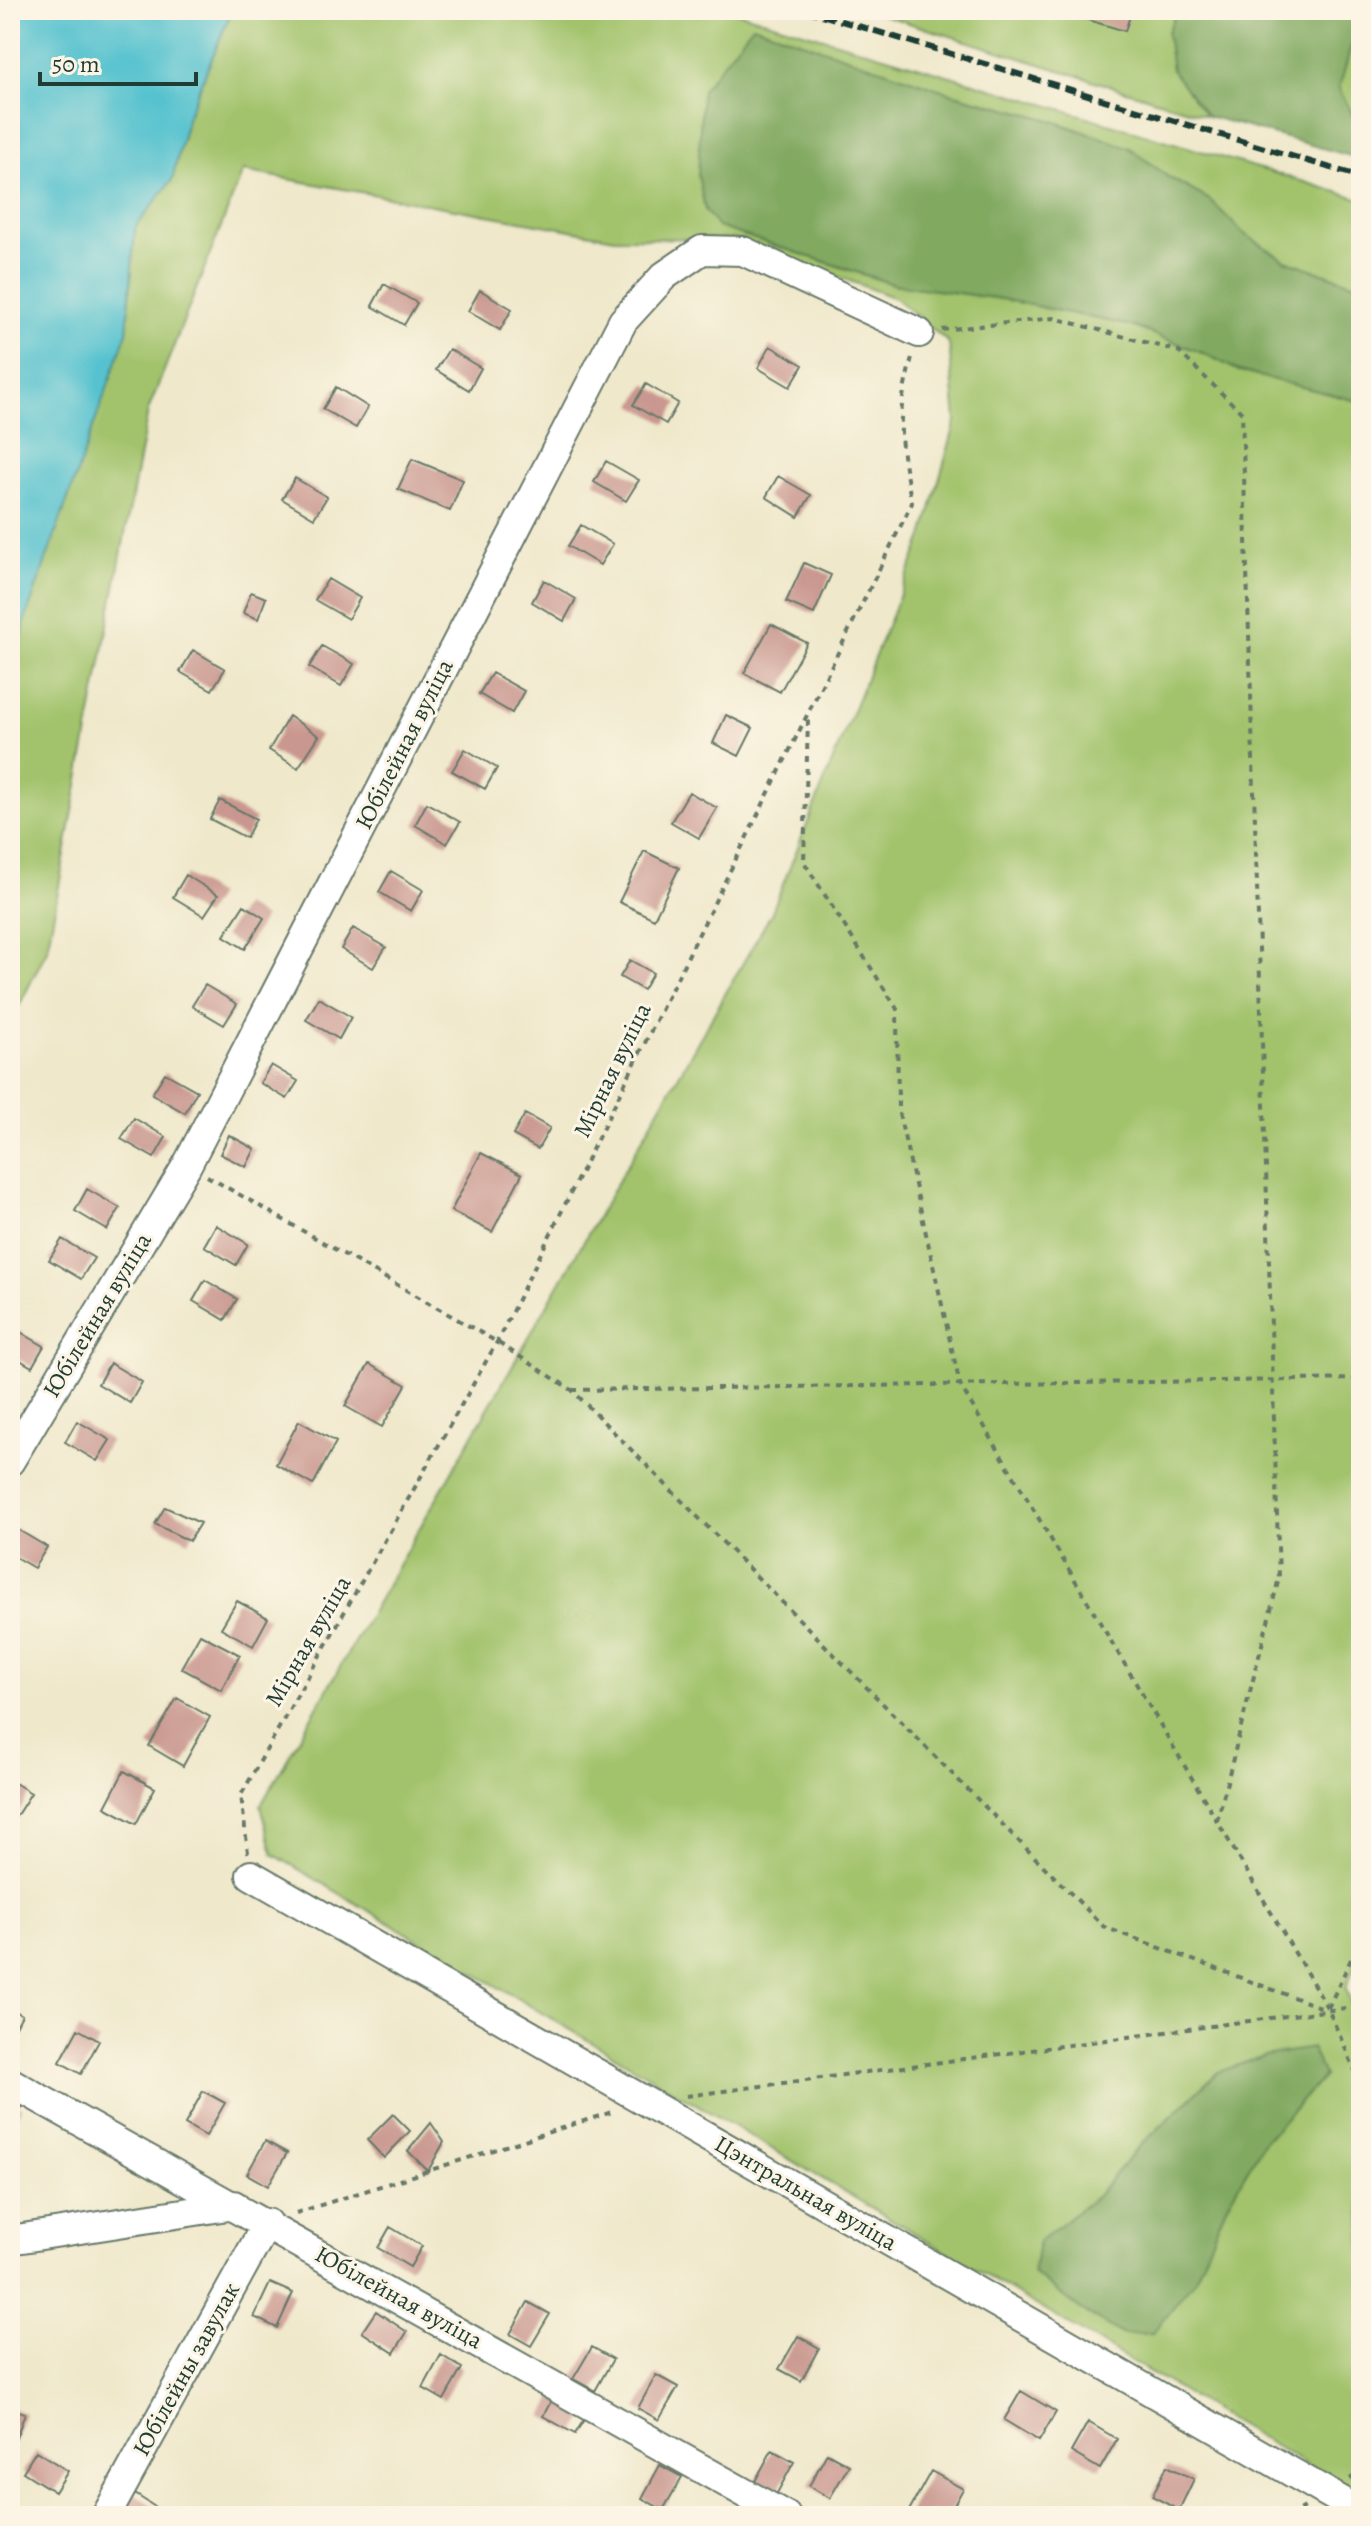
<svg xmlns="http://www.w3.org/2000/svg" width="1371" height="2526" font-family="Alegreya,serif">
  <rect width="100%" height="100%" fill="#fcf5e5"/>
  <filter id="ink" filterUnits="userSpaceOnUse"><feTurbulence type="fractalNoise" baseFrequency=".0125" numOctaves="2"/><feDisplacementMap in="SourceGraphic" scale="16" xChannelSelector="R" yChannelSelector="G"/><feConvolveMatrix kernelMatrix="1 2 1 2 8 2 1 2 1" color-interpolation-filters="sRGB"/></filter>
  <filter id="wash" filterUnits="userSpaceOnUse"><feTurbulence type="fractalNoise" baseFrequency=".006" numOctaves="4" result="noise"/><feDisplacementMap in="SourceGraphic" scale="32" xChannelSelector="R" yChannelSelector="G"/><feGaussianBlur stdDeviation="1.8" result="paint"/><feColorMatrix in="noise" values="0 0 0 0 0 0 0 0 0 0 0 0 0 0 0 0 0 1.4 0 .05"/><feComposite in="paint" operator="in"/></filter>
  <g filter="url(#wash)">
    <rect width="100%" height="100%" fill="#efe8cb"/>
    <path fill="#a2c36c" stroke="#608050" stroke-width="2" fill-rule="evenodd" d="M232,10h498l631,189v87l-76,-26 -42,-27 -33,-33 -42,-23 -38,-29 -83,-29 -93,-25 -201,-68 -35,201 175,57 108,15 131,27 76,29 31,16 122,31v1545l-15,42 5,15 10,-1v494l-1088,-643 -12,-49 510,-891 152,-377 33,-116 -7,-78 -54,-45 -157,-59 -123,-1 -372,-67 -95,240 -101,539 -37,74v-551l117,-141 8,-104 37,-48 16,-65zM1218,2072l106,4 -60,66 -38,64 -102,129 -43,-25 -48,-37 5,-30 59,-47 39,-46z
      M867,10h310c-21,48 2,69 30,106z
      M1361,35v95l-22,-41 13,-46z"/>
    <path fill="#81a960" stroke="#50734a" stroke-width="2" d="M1177,10h184v25l-9,8 -13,46 22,41v29l-154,-43 -35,-46 -5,-37z
      M753,25l201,69 93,25 83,29 38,29 42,23 33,33 42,27 76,26v116l-122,-31 -31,-16 -76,-29 -131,-27 -108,-15 -175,-57 -13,-17 -7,-35 4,-85z
      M1311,2048l13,28 -60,66 -38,64 -31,73 -42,54 -29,2 -43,-25 -48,-37 5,-31 59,-46 39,-46 82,-78 46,-16z"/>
    <path fill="#56c2cf" stroke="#3a8082" stroke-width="2" d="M10,10h222l-44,105 -16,65 -37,48 -8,104 -101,285 -16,76z"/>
    <g id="blocks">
      <path fill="#c9978f" d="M1077,10h55l-7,21 -50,-15z
        M384,284l33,19 -13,22 -32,-19z
        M480,290l32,19 -12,21 -32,-19z
        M770,346l33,19 -13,22 -32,-19z
        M449,349l32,19 -12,22 -33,-20z
        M646,384l32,19 -12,21 -33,-19z
        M336,387l32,20 -12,21 -33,-19z
        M412,459l51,21 -13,31 -52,-22z
        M606,461l33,19 -13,21 -32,-19z
        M778,476l33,19 -13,22 -32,-20z
        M295,478l32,19 -13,21 -32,-19z
        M581,525l32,19 -13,21 -32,-19z
        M804,563l27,12 -17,39 -28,-12z
        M328,579l32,19 -12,21 -33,-19z
        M544,580l32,19 -12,22 -32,-19z
        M251,592l15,6 -8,21 -15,-6z
        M771,624l36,19 -27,49 -36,-19z
        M322,646l32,18 -13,22 -32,-19z
        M193,650l32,19 -13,21 -32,-18z
        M492,673l32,18 -12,22 -33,-19z
        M726,715l27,13 -14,28 -26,-13z
        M289,716l30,20 -21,32 -29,-18z
        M465,749l32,19 -12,21 -33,-18z
        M689,792l28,16 -18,30 -28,-16z
        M220,800l36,19 -10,19 -36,-19z
        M427,803l33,19 -13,22 -32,-19z
        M644,851l35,17 -25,51 -35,-17z
        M391,871l32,19 -12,21 -32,-19z
        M186,875l32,20 -14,21 -31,-19z
        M244,905l20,13 -19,31 -21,-13z
        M353,928l33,19 -13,21 -32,-19z
        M630,960l23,13 -10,17 -23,-13z
        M205,985l32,19 -13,21 -32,-19z
        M319,998l32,19 -12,22 -33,-19z
        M271,1065l27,16 -11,18 -27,-16z
        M165,1073l32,18 -12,22 -33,-19z
        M525,1114l25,14 -12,21 -25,-14z
        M134,1118l32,19 -12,21 -33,-19z
        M229,1135l26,14 -9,18 -26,-13z
        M481,1153l41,21 -30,58 -41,-21z
        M87,1189l33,19 -13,22 -32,-19z
        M216,1225l32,19 -12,21 -32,-19z
        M62,1239l32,19 -13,21 -32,-19z
        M205,1280l32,19 -12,21 -32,-19z
        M12,1327l32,19 -12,21 -22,-13z
        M110,1363l32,19 -12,21 -32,-19z
        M369,1364l37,21 -24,42 -37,-21z
        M77,1421l33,19 -13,21 -32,-19z
        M299,1421l37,21 -23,43 -37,-21z
        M165,1507l35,16 -11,18 -34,-17z
        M15,1528l32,19 -13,21 -24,-14v-18z
        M237,1601l31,17 -15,28 -32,-18z
        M200,1634l40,21 -19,35 -40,-22z
        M177,1698l33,19 -27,49 -34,-20z
        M124,1771l31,17 -19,36 -31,-17z
        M10,1780l21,13 -18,28 -3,-2z
        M10,2008l12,7 -12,23z
        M78,2029l21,12 -18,33 -21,-12z
        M203,2091l22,12 -19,33 -21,-12z
        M10,2100l12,7 -12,23z
        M393,2114l17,17 -26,27 -17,-18z
        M431,2123l13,19 -16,29 -20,-20z
        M265,2141l22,12 -19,33 -21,-12z
        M390,2227l32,19 -12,21 -32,-19z
        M270,2283l23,10 -16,35 -23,-11z
        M528,2302l22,12 -19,32 -21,-12z
        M376,2311l31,21 -13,21 -32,-21z
        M798,2336l21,12 -18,33 -22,-12z
        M592,2347l21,12 -18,32 -22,-12z
        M441,2355l21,13 -18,32 -21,-12z
        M656,2375l22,12 -19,33 -21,-12z
        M1021,2391l35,21 -17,29 -35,-21z
        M555,2394l33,19 -13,21 -32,-18z
        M10,2408l15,5 -13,36 -2,-1z
        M1088,2422l29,17 -17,30 -29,-17z
        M772,2450l22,12 -18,33 -22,-12z
        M36,2451l32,20 -13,21 -32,-20z
        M827,2453l22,12 -19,33 -21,-12z
        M660,2465l22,12 -19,33 -21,-12z
        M1167,2466l27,13 -15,31 -27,-14z
        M931,2471l32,18 -15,27h-42z
        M135,2494l31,20 -1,2h-44z"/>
    </g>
  </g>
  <g filter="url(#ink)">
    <use href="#blocks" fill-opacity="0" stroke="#687969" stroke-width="2"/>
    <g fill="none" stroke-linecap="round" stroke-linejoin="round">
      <g stroke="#687969" stroke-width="32">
        <path id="minor" d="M10,1461l177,-296 436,-844 41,-45 38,-26 41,1 176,82
          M251,1875l1110,637
          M10,2082l776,434
          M10,2240l224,-35
          M106,2516l161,-293"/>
      </g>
      <path stroke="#687969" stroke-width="4" stroke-dasharray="6 6" stroke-linecap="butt" d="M942,330l112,-12 124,33 64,62 37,1165 -62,243
        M808,720l-4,142 93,147 1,100 62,276 368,624 33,75
        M207,1176l290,166 75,48 532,537 221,82
        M572,1390l789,-11
        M248,1853l-7,-58 256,-453 415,-839c-13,-61 -17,-87 1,-149
        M1328,2008l33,-70
        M686,2096l675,-90
        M296,2213l319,-102
        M1350,2479l11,-7
        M1289,2516l16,-9"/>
      <use href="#minor" stroke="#fff" stroke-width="28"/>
      <path stroke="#1f3d34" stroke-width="6" stroke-dasharray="12 6" stroke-linecap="butt" d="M805,10l556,167"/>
    </g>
  </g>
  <g text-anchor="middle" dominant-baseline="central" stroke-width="6" stroke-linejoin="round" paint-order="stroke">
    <g font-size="24" fill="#1f3d34" stroke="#fcf5e5">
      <text transform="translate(404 744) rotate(-63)">Юбілейная вуліца</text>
      <text transform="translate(612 1070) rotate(-64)">Мірная вуліца</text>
      <text transform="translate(97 1315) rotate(-59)">Юбілейная вуліца</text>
      <text transform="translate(308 1641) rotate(-60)">Мірная вуліца</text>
      <text transform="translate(806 2193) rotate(30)">Цэнтральная вуліца</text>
      <text transform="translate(399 2297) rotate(29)">Юбілейная вуліца</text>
      <text transform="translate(186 2369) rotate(-61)">Юбілейны завулак</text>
    </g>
  </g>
  <rect width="1371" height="2526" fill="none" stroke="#fcf5e5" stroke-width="40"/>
  <path d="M40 72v12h156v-12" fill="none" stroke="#1f3d34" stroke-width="4"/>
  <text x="52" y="72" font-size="24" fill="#1f3d34" stroke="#fcf5e5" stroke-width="6" paint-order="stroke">50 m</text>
</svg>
